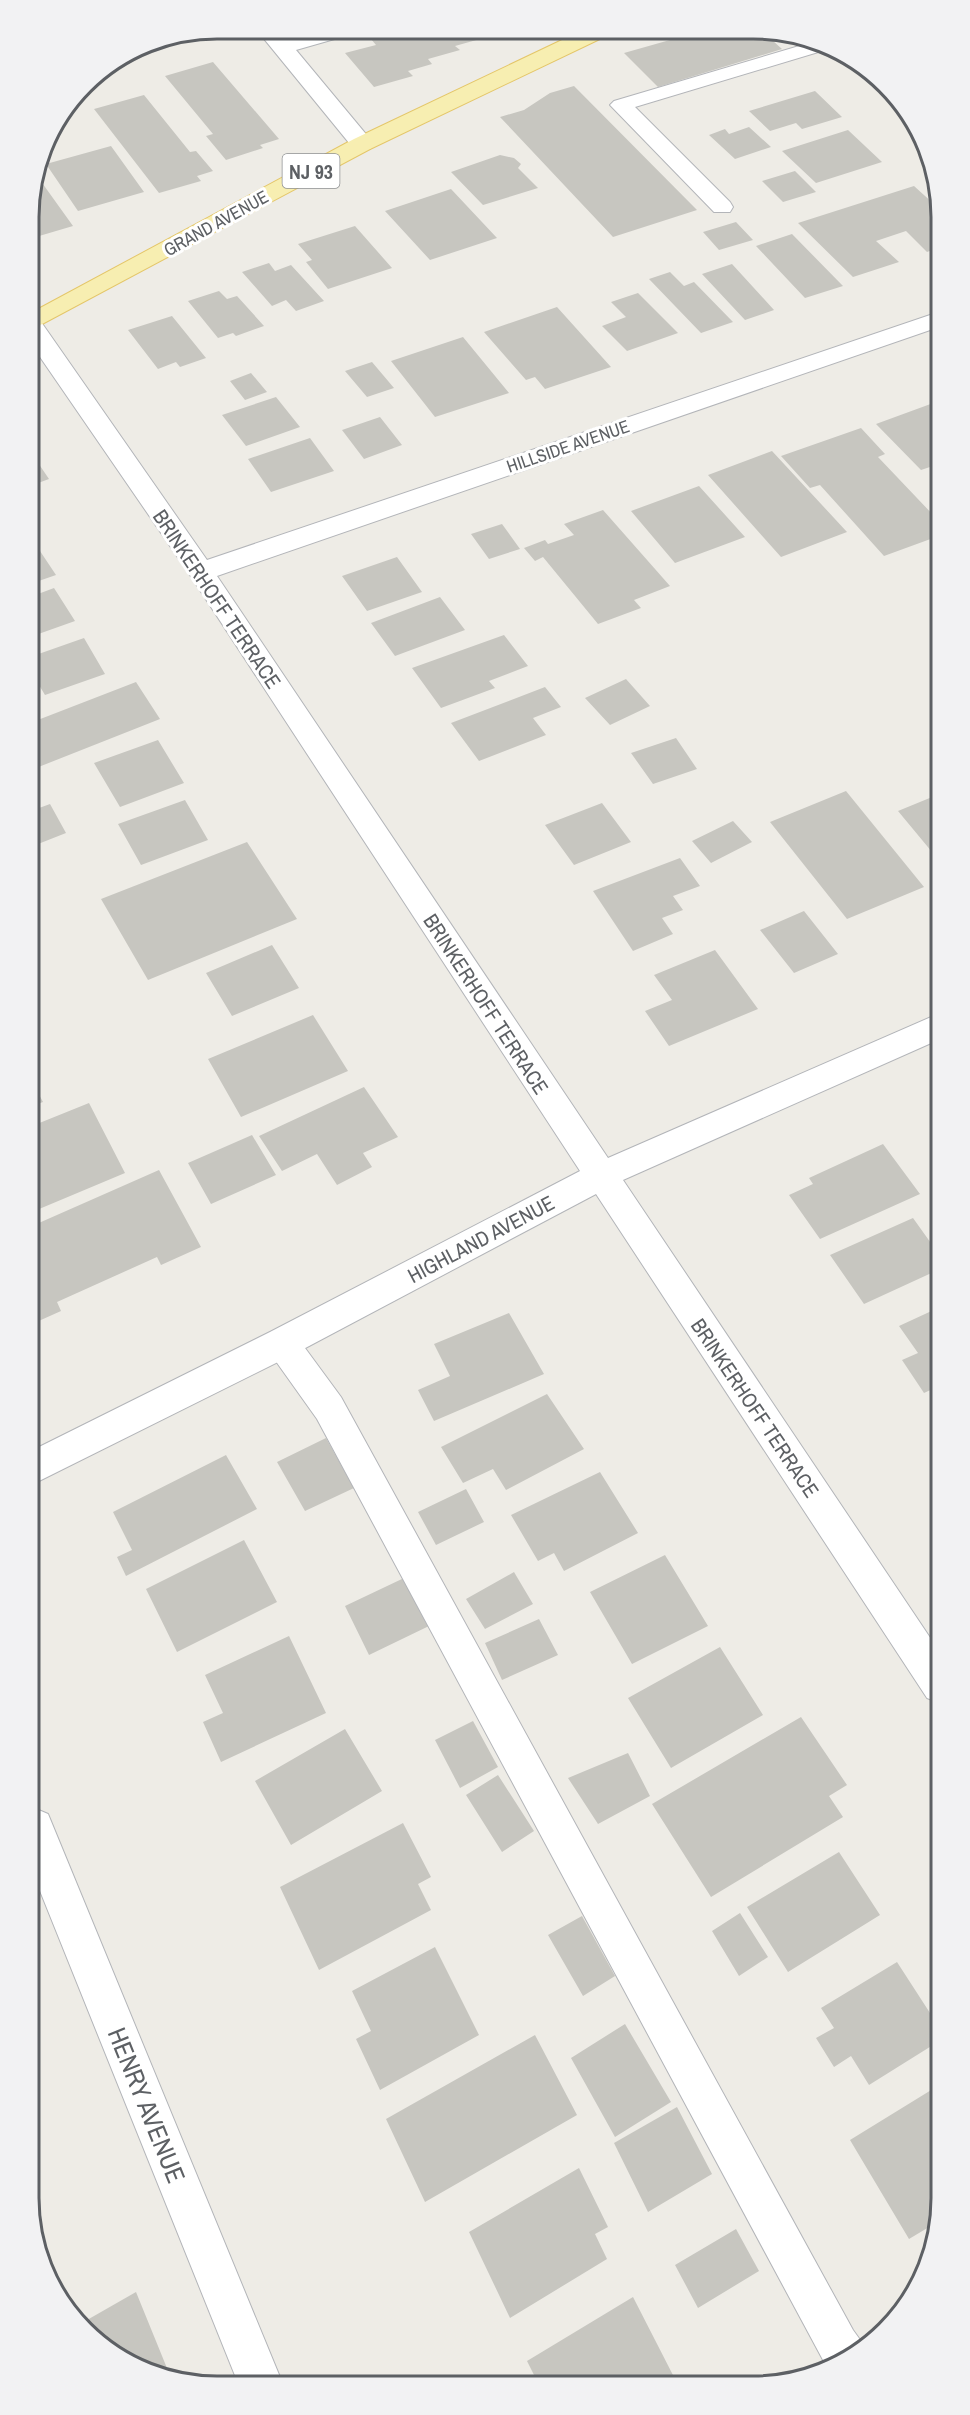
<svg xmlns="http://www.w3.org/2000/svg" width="970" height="2415" font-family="'Archivo Narrow',sans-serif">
  <rect width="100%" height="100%" fill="#eeece6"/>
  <path fill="#c7c6c0" d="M399,30h92v1l-15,4 4,4 -25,7 5,4 -32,9 4,5 -24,7 5,5 -39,11 -29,-34 31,-8 -5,-6z
    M679,31l84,1 19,17 -124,38 -34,-34 60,-17z
    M213,62l66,77 -19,6 3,3 -37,12 -20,-24 7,-2 -48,-58z
    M574,86l123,124 -84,27 -113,-120 24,-7 26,-17z
    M815,91l27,26 -40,12 -6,-6 -26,8 -21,-20z
    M144,95l46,57 6,-1 17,20 -16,5 4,5 -42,12 -65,-84z
    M749,127l22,20 -36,12 -26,-24 16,-6 4,5z
    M848,130l34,32 -66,21 -34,-32z
    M111,146l33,46 -66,19 -32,-47z
    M500,155l14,3 7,6 -3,4 20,20 -55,17 -32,-33z
    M795,171l21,21 -33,10 -21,-21z
    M40,180l33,46 -44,13v-34l6,-23z
    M914,186l21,19v44l-8,3 -21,-21 -30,10 23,21 -46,15 -55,-54z
    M451,189l46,49 -67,22 -45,-49z
    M736,222l17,18 -34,10 -16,-18z
    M355,226l37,42 -64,21 -22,-27 6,-2 -14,-16z
    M792,234l51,52 -38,12 -49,-52z
    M269,263l6,8 16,-6 33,36 -28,10 -10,-11 -14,6 -30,-34z
    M732,264l42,46 -29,10 -43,-46z
    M670,272l14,14 10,-4 39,40 -32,11 -52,-54z
    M219,291l8,8 10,-3 27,30 -28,10 -3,-3 -15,5 -30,-37z
    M638,293l40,40 -51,18 -25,-25 24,-9 -15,-15z
    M557,307l54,60 -66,22 -10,-12 -9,3 -42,-48z
    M172,316l34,42 -26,9 -4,-5 -18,7 -30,-39z
    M463,337l46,56 -74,24 -44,-56z
    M372,362l22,26 -27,9 -22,-26z
    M251,373l16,19 -22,8 -15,-19z
    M276,397l24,30 -54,19 -24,-31z
    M936,402v63l-15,5 -45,-46z
    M380,417l22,28 -38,14 -22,-29z
    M861,428l24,26 -7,3 58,61v19l-52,19 -64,-71 -10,3 -29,-32z
    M310,438l24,33 -63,21 -23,-33z
    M30,451l19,28 -19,7z
    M772,451l75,81 -66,25 -73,-82z
    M699,486l46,51 -70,26 -44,-52z
    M603,510l67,76 -36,14 7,8 -43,16 -55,-67 -8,4 -11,-13 21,-8 3,4 26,-9 -10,-11z
    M502,524l18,25 -31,10 -18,-25z
    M32,539l24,36 -26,9v-44z
    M397,557l25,35 -55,19 -25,-35z
    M54,588l21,33 -45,16v-40z
    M440,597l25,33 -70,26 -24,-33z
    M504,635l24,31 -39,15 6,7 -54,20 -29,-40z
    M84,638l21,36 -60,21 -15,-25v-13z
    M626,679l24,27 -40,19 -25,-27z
    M136,682l24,37 -124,49 -5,-10 -1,-35z
    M545,687l16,20 -28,11 13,17 -67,26 -28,-38z
    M676,738l21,31 -44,15 -22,-31z
    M158,740l26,43 -64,24 -26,-44z
    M846,791l78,96 -77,32 -77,-97z
    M937,795v63l-39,-47z
    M185,800l23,40 -67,25 -23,-41z
    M602,803l29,39 -57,23 -29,-40z
    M50,804l16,29 -33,13 -2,-35z
    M733,821l19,21 -41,21 -19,-22z
    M247,842l50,77 -149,61 -47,-81z
    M680,858l20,28 -27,10 10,14 -21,8 11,16 -40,17 -40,-60z
    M804,911l34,43 -44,19 -34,-43z
    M272,945l27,43 -67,28 -26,-43z
    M715,950l43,59 -89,37 -24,-35 27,-11 -18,-25z
    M313,1015l35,56 -107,46 -33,-58z
    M31,1080l12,22 -11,4z
    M364,1087l34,50 -35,16 9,14 -35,18 -20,-31 -35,17 -23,-35z
    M89,1103l36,70 -93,39v-86z
    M252,1135l24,40 -65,29 -23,-41z
    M883,1144l37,50 -100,45 -31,-44 24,-11 -4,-6z
    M159,1170l42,77 -40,18 -4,-8 -100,45 4,9 -29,13v-98z
    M913,1218l25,35v17l-74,34 -34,-49z
    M938,1308l1,78 -15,7 -22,-33 16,-7 -19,-27z
    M509,1313l35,61 -110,47 -16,-31 32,-14 -16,-32z
    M547,1394l37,55 -78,41 -13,-21 -30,14 -22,-36z
    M326,1438l28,50 -49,23 -28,-49z
    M226,1455l31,54 -131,67 -9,-19 15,-7 -19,-38z
    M600,1472l38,61 -74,38 -10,-18 -16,8 -27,-46z
    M466,1489l18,33 -48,23 -18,-33z
    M244,1540l33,62 -100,50 -31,-63z
    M665,1555l43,71 -76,38 -42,-72z
    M514,1572l19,32 -48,25 -19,-30z
    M404,1578l25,48 -60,29 -24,-49z
    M539,1619l19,36 -56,25 -17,-37z
    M289,1636l37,77 -105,49 -18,-40 20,-9 -18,-38z
    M720,1647l43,68 -92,53 -43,-70z
    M801,1717l46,68 -18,11 14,21 -132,80 -59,-93z
    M473,1721l25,46 -38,21 -25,-48z
    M345,1729l37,62 -91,54 -36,-64z
    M628,1753l22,43 -52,28 -30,-46z
    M498,1775l36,56 -32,21 -36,-57z
    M403,1823l28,54 -13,7 13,26 -112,60 -39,-83z
    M839,1852l41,63 -92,57 -41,-65z
    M740,1913l28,44 -29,19 -27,-45z
    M582,1916l33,60 -32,20 -35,-61z
    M435,1947l44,88 -99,55 -24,-51 15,-8 -19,-40z
    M897,1962l44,68v10l-72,45 -18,-29 -17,11 -18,-29 18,-10 -13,-20z
    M625,2024l46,78 -56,35 -44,-79z
    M535,2035l42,80 -152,87 -39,-83z
    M941,2084v126l-2,11 -30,18 -59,-99z
    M677,2107l35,67 -64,38 -34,-69z
    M579,2168l29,59 -13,7 12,25 -97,59 -41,-86z
    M736,2229l23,42 -61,37 -23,-43z
    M136,2292l35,86 -78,-39 -13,-15z
    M633,2297l43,84h-139l-10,-20z"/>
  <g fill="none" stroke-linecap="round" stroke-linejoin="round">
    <g stroke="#b3b5b9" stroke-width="2">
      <path id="lane" d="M816,41l19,6 -200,60 95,95 3,5 -3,5h-16l-104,-107 4,-4z
        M282,1329l12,4 47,64 512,933 13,18 -9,7 -28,13 -6,-8 -506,-941 -47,-66 -4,-10 4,-10z"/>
    </g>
    <g stroke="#b3b5b9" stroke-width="2">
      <path id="street" d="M256,29h22l9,10 33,-10h34l-2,5 -56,16 74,89 3,5 -3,5h-16z
        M936,313v15l-719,248 391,582 330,-144v26l-315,140 316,471 1,52 -13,-5 -331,-504 -302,160 -261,130v-34l237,-118 310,-161 -388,-593 -163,-237v-24l10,2 168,241z
        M34,1808l14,6 234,568 -44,1 -204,-507z"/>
    </g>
    <g stroke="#e4c669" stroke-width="2">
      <path id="primary" d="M581,31h28l-3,5 -236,113 -341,182v-17l325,-175z"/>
    </g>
    <use href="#lane" fill="#fff" fill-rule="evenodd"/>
    <use href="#street" fill="#fff" fill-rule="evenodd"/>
    <use href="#primary" fill="#f7eeb1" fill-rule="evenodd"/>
  </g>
  <g text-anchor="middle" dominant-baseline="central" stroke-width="6" stroke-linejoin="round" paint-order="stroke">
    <g font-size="18" fill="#5d6064" stroke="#fff">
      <text transform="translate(216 223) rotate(-29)">GRAND AVENUE</text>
      <text transform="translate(568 446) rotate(-19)">HILLSIDE AVENUE</text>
    </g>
    <rect fill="#fff" stroke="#8e9092" stroke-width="1.5" x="282.5" y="154" width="57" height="34" rx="4.5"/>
    <g font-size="20" font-weight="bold" fill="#5d6064">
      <text x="311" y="171">NJ 93</text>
    </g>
    <g font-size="21" fill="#5d6064" stroke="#fff">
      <text transform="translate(217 599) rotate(56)">BRINKERHOFF TERRACE</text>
      <text transform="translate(486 1004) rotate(57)">BRINKERHOFF TERRACE</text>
      <text transform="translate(481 1239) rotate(-28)">HIGHLAND AVENUE</text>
      <text transform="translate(755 1408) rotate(56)">BRINKERHOFF TERRACE</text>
    </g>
    <g font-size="26" fill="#5d6064" stroke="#fff">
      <text transform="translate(147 2105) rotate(68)">HENRY AVENUE</text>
    </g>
  </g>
  <path d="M0 0H970V2415H0ZM217 39H753A178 178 0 0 1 931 217V2198A178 178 0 0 1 753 2376H217A178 178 0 0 1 39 2198V217A178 178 0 0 1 217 39Z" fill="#f2f2f3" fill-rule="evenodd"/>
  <path fill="none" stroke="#5d6064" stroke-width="3" d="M217 39H753A178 178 0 0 1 931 217V2198A178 178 0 0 1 753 2376H217A178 178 0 0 1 39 2198V217A178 178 0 0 1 217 39Z"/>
</svg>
